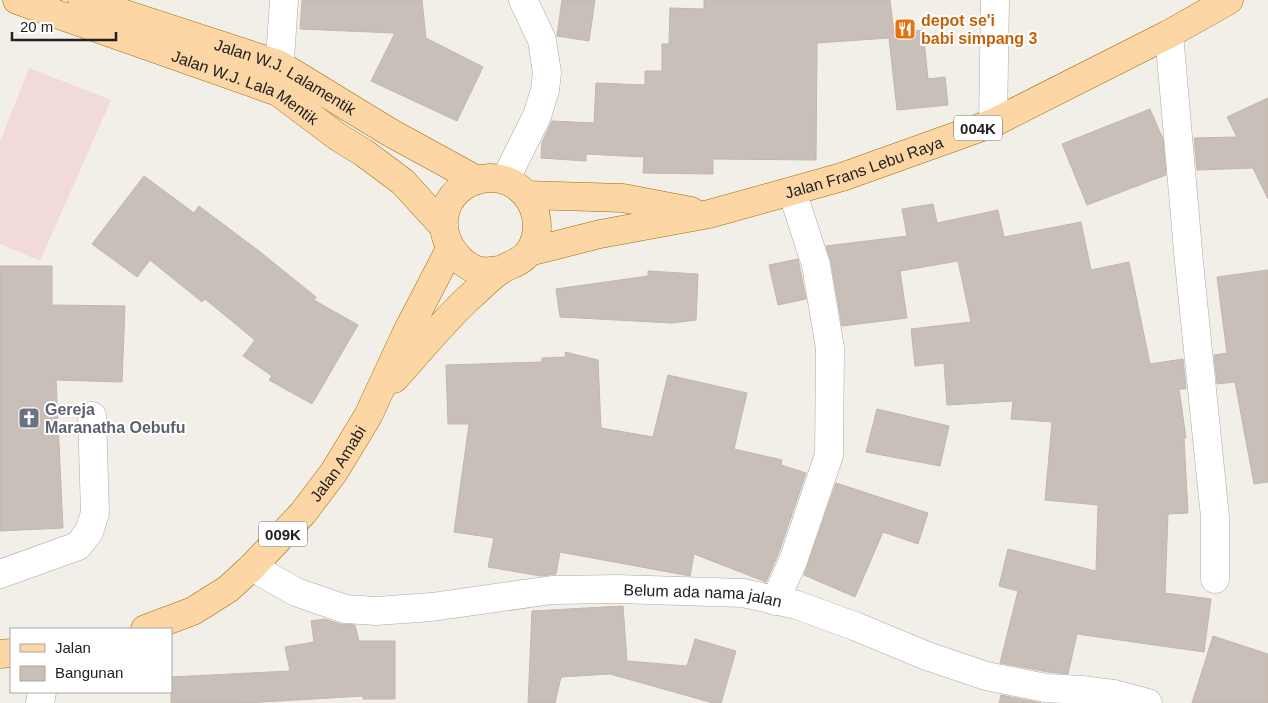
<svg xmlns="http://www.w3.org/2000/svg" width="1268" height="703" font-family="Helvetica,sans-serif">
  <rect width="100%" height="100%" fill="#f2efe9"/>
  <path fill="#f2dad9" d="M29,68l82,32 -71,161 -40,-17v-102z"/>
  <path fill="#c7bfb8" stroke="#c4b6ab" d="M302,0h120l4,38 57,29 -26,54 -86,-40 24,-48 -95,-4z
    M562,0h33l-6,41 -32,-5z
    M704,0h186l4,33 29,-3 5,49 17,-2 3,28 -51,5 -8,-72 -72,5 -1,117 -103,-1v15l-70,-1 1,-16 -58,-3v7l-45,-3 1,-16 10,-21 42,2 2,-40 49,2v-14h17v-27h7l1,-36 34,1z
    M1268,98v101l-15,-31 -56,2 -3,-32 43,-1 -10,-20z
    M1150,109l13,30 3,36 -79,30 -25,-61z
    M144,176l50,37 5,-7 60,45 57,46 -2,3 44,25 -46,79 -43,-24 3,-4 -29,-20 12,-16 -50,-41 -3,3 -52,-42 -13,17 -45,-33z
    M933,204l4,19 61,-13 6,27 77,-15 10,48 38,-8 21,102 33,-5 3,30h-7l7,49h-2l4,75 -20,1 -3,79 46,6 -7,53 -127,-18 -9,40 -20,-2 -48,-9 18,-72 -19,-5 9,-37 88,22 2,-66 -53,-5 7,-78 -41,-3 2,-18 -66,4 -3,-42 -29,3 -4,-37 60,-7 -13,-61 -58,10 7,47 -65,8 -11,-64 -5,-16 81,-10 -5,-27z
    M798,259l8,40 -28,6 -9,-40z
    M0,266h52v39l73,1 -3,76 -66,-2 7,148 -63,3z
    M1268,270v212l-14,2 -19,-102 -18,2 -3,-29 13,-2 -10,-76z
    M648,271l50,3 -2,46 -24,3 -112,-6 -4,-28 92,-13z
    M565,352l33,8 3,68 52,9 15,-62 79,18 -13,56 48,11 -1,5 25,8 -28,82 -12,27 -72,-28 -4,22 -130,-24 -4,22 -15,2 -53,-9 6,-29 -40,-6 15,-108h-21l-2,-59 96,-3v-4l24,-1z
    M877,409l72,17 -9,40 -74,-14z
    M836,483l92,30 -10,31 -35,-12 -28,65 -51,-22z
    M623,606l4,55 60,5 8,-27 41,12 -15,52h-8l-103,-29 -49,3 -6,26h-27l4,-92z
    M325,619l15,5 15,1 4,16h36v58h-32v-3l-117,7h-75v-26l119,-6 -5,-24 29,-5 -3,-21z
    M1213,636l55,18v49h-76z
    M1001,695l40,8h-42z"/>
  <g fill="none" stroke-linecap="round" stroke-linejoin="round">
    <g stroke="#a9a9a9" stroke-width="29">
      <g id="minor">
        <path d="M1169,34l20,228 26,255v62"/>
        <path d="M278,88l6,-88"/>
        <path d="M993,123l2,-123"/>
        <path d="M505,180l32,-64 8,-26 2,-17 -5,-33 -19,-40"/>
        <path id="s1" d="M252,567l44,25 49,17 31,2 56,-4 120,-17 66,-1 125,4 54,12 60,22 70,29 59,20 60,12 35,2 33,4 34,9"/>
        <path d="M0,574l78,-28 11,-14 6,-19 -3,-97"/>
        <path d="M775,601l18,-40 36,-106 1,-107 -14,-83 -24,-74"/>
        <path d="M40,703l2,-11"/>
      </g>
    </g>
    <g stroke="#a06b00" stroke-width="29">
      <g id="major">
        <path id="s2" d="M17,0l261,92 60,45 26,16 39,29 40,44"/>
        <path id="s3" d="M82,0l196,64 113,69 86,47"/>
        <path d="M526,195l97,3 68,13"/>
        <path id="s4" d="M529,252l71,-18 109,-20 83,-23 50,-14 151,-54 176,-89 60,-34"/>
        <path d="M394,379c26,-28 50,-59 78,-84 9,-8 18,-18 29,-25 10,-6 21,-8 28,-18 12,-17 10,-41 -3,-57 -9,-11 -23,-18 -37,-17 -43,3 -60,49 -30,80 5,6 15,12 22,13 6,1 13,-1 19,-1"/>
        <path id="s5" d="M145,629l48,-18 35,-22 24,-22 51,-54 31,-41 34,-56 38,-82 44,-85"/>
        <path d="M0,654l11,-1"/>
      </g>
    </g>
    <use href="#minor" stroke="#fff" stroke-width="28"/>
    <use href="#major" stroke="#fcd6a4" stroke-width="28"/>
  </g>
  <defs>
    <g id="restaurant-square" transform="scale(1.125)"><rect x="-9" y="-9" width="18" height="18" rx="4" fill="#e8710a" stroke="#fff"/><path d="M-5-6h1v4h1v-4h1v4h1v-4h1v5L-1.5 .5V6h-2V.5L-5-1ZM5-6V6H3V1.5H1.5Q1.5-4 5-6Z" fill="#fff"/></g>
    <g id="church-square" transform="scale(1.125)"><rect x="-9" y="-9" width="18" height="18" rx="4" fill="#6b7280" stroke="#fff"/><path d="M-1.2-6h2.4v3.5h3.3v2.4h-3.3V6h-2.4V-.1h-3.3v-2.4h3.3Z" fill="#fff"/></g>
  </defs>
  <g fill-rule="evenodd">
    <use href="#restaurant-square" x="905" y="29"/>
    <use href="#church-square" x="29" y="418"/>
  </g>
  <g text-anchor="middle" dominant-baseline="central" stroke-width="4" stroke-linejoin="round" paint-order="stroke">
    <g fill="#fff" stroke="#646464" stroke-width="1">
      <rect x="954" y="115.5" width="48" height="25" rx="4"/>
      <rect x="259" y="521.5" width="48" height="25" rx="4"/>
    </g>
    <g font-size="15" font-weight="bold" fill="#222">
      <text x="978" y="128">004K</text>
      <text x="283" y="534">009K</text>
    </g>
    <g font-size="16" font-weight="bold" fill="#c56008" stroke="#fff" text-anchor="start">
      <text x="921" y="20">depot se'i<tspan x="921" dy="18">babi simpang 3</tspan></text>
    </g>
    <g font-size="16" fill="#222" stroke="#fff">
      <text stroke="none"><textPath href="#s3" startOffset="218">Jalan W.J. Lalamentik</textPath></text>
      <text stroke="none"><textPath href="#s2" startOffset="245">Jalan W.J. Lala Mentik</textPath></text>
      <text stroke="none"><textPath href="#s4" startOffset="346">Jalan Frans Lebu Raya</textPath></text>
      <text stroke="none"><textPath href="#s5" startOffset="260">Jalan Amabi</textPath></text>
      <text stroke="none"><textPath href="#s1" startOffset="462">Belum ada nama jalan</textPath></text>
    </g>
    <g font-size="16" font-weight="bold" fill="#5b616d" stroke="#fff" text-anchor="start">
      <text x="45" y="409">Gereja<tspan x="45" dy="18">Maranatha Oebufu</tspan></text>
    </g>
  </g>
  <rect x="10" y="628" width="162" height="65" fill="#ffffff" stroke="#a7a7a7"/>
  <rect x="20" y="644" width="25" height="8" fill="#fcd6a4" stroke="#a7a7a7"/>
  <text x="55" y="653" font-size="15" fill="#222222">Jalan</text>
  <rect x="20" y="666" width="25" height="15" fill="#c7bfb8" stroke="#a7a7a7"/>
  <text x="55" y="678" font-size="15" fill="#222222">Bangunan</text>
  <path d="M12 32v8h104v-8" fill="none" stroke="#222222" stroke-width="2.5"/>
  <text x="20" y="32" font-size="15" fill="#222222" stroke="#ffffff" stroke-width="4" paint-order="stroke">20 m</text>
</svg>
